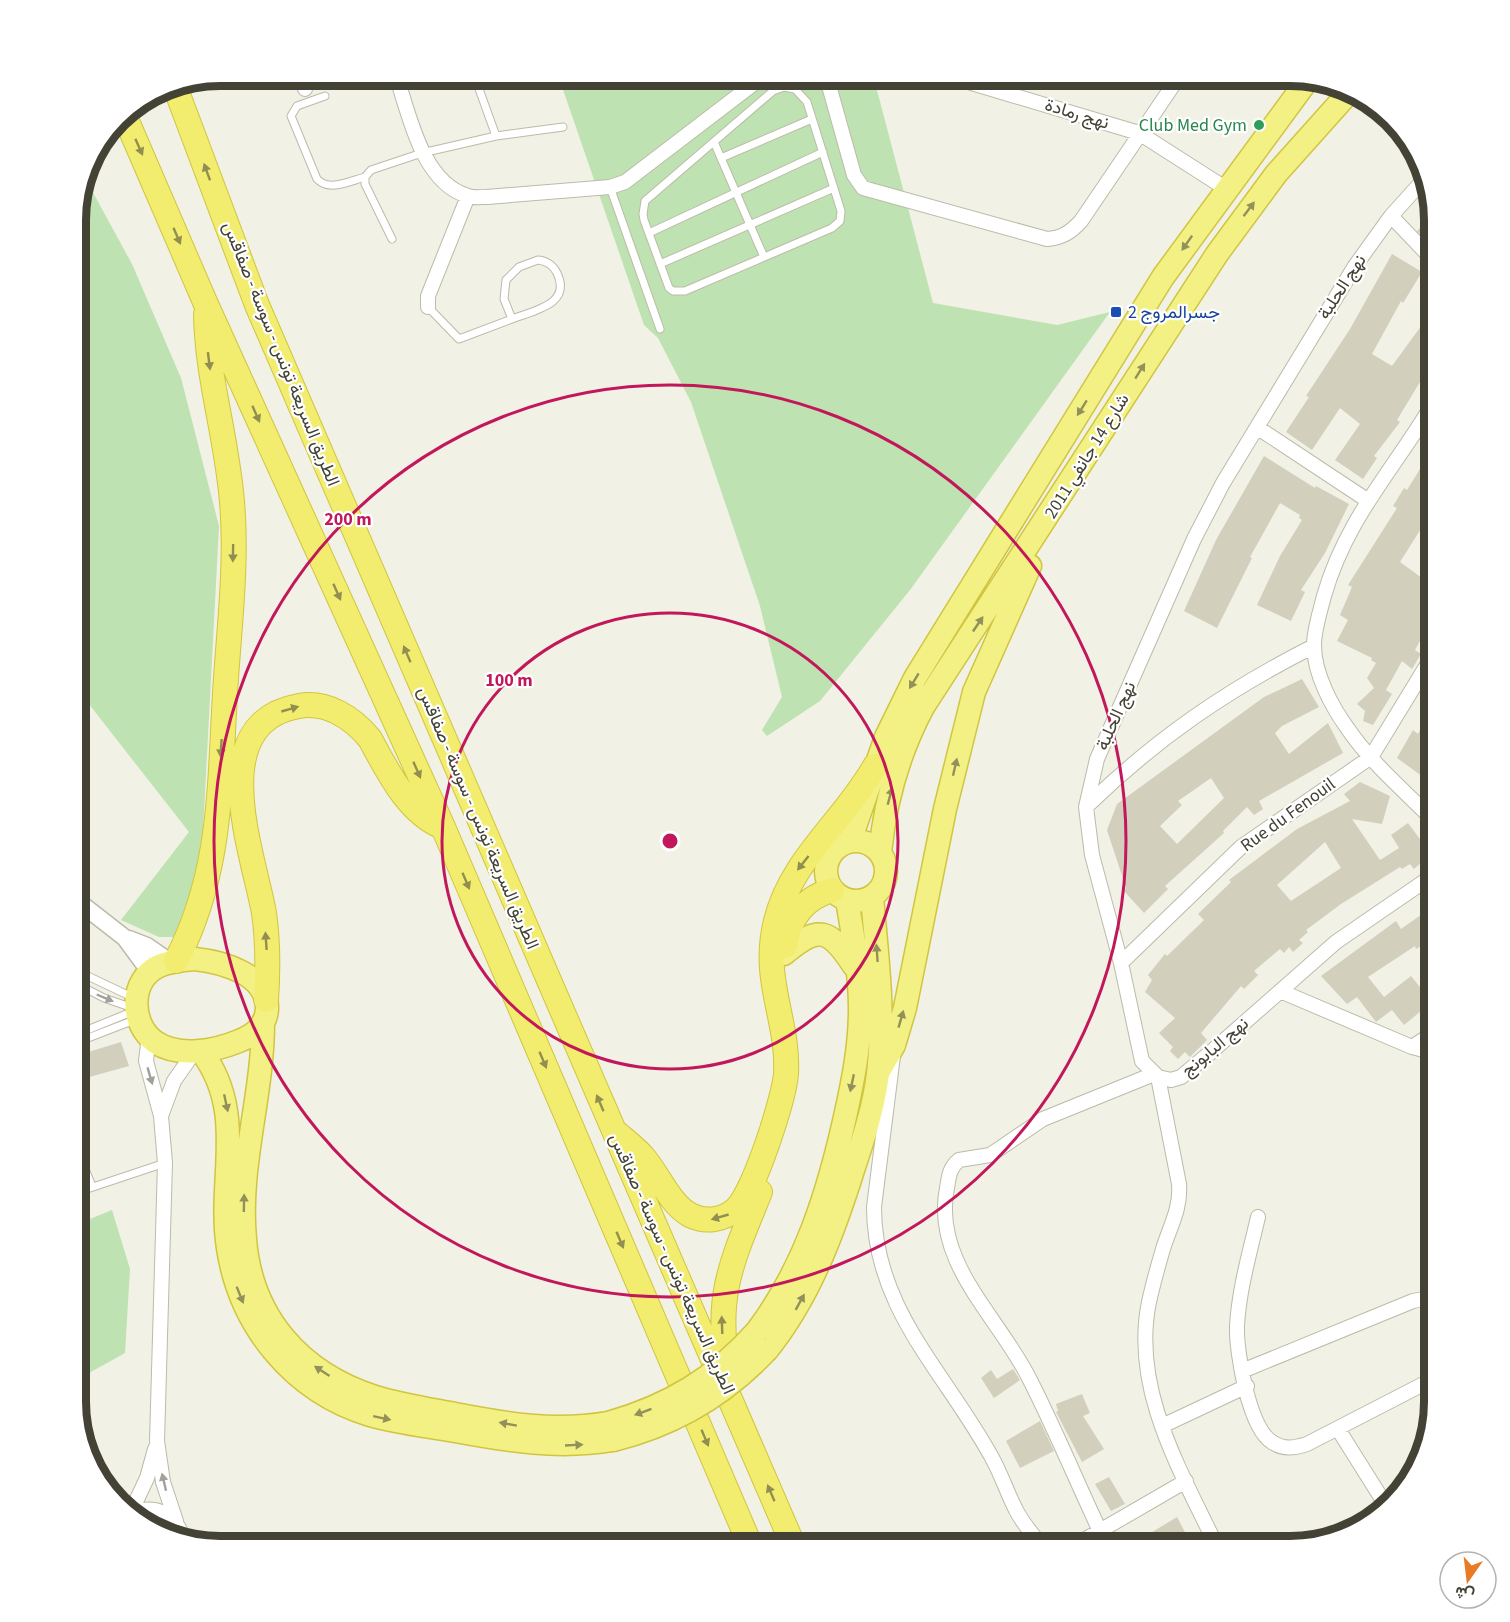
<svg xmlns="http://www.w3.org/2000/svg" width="1510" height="1622" font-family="'Source Sans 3',Vazirmatn,sans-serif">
  <rect width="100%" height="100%" fill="#f1f1e5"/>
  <path fill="#bee2b1" d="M558,75h315l60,228 124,22 53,-13 -200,278 -90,111 -53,35 -5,-6 20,-33 -22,-91 -69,-204 -33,-64 -14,-13z
    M84,176l48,88 49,114 38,148 -16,305 -11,82 -8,15 -10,9h-15l-38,-17 68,-88 -111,-142h-3v-480z
    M112,1210l18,59 -5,84 -45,25 -4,28 -1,-181z"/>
  <path fill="#d2cfbc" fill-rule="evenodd" d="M1434,214l1,5v30l-18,-18z
    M1392,254l30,18 -19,31 -2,-2 -29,53 20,12 43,-59v60l-5,8 -4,-3 -29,48 3,2 -26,34 3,2 -14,21 -28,-19 25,-36 -20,-16 -28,42 -26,-18 23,-35 -3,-1 44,-67z
    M1435,445v86l-11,-7 -24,38 22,16 13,-25v61l-20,36 6,4 -9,15 -10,-8 -16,29 6,4 -19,31 -10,-4 2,-10 -8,-7 17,-16 -7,-10 9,-15 -5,-3 1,-2 -35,-17 11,-21 -8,-5 12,-28 -4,-2 49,-77 -4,-2 11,-18 3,2z
    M1264,456l51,32 1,-2 33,18 -24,49 -24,37 4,2 -14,29 -34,-16 23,-49 22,-36 -3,-2 1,-3 -20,-12 -30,54 2,1 -35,70 -33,-17 32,-71z
    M1302,679l17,28 -37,19 -7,7 14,21 39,-31 15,30 -84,48 4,8 -9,6 -7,-8 -24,24 1,2 -59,53 3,3 -24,24 -20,-22 2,-3 -19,-58 10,-26 147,-107zM1211,778l13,20 -47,46 -17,-18 22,-21 -4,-4z
    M1435,701v65l-9,13 -29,-21 16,-28 5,4z
    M1360,782l30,14 -8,28 -30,-5 28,41 19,-12 -8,-13 17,-12 23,31 -17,15 -4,-5 -8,5 -2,-2 -59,37 -35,26 2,2 -9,8 4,3 -10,9 -4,-5 -5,6 -4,-4 -26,22 4,4 -14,14 -3,-3 -40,47 6,7 -17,17 -5,-5 -7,7 -8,-8 3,-4 -14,-14 16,-15 -30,-26 7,-12 -4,-5 17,-21 2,2 37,-36 -6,-6 33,-32 -2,-2 68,-51 53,-28 -6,-7zM1325,842l16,26 -50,33 -14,-16z
    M1428,910l7,10v18l-19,11 -1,-3 -47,31 16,20 27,-21 21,26 -28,23 -12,-15 -16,12 -19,-25 -10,7 -26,-28 75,-55 5,8z
    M121,1042l8,24 -54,15v-25z
    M1013,1369l7,11 -26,18 -13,-20 10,-8 6,9z
    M1082,1394l8,19 -7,3 21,33 -22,13 -26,-50 2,-1 -2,-7z
    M1040,1421l14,30 -34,17 -14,-27z
    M1109,1477l16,27 -14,7 -16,-27z
    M1177,1517l10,19 -4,2 4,9h-38l-5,-10z"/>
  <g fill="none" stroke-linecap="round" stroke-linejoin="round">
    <g stroke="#bcbba9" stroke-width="9">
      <path id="service" d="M474,75l22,61
        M784,87l11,2 12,13 34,109 -1,10 -8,7 -147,63h-12l-4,-3 -25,-68 -1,-6 2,-13 128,-110z
        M325,96l-28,10 -6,10 26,63c12,13 33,2 48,-2
        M714,142l50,115
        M721,158l91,-39
        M610,187l50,142
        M649,233l174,-81
        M392,239l-27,-55v-7l6,-7 51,-17 74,-17 67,-9
        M538,260c9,1 15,5 19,13 15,31 -22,37 -45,46l-8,-20 2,-19 13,-13z
        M660,264l174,-76
        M428,307l31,32 53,-20
        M75,970l57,27
        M75,983l29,15 29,10
        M75,1035l59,-24
        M75,1043l62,-24
        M75,1145l17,41
        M75,1193l90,-30"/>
    </g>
    <g stroke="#bcbba9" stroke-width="16">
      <path id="minor" d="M300,75l5,14
        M396,75c13,39 26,108 72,121 5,2 13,1 19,1l123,-10 15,-5 140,-107
        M826,75l28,100 9,13 184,51c15,-1 24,-7 34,-18l99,-146
        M945,75l194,58 86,55
        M1428,175l-37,41 -36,50 -132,217 -29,56 -97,220 -11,48 6,48 29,108 21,98 16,16 13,3 10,-3 30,-25 125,-110 99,-68
        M1391,216l44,46
        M428,307v-11l40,-100
        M1435,400c-40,69 -88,116 -111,196 -4,16 -10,34 -10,49 0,29 18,62 34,84 23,34 58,63 87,93
        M1422,423l13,8
        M1258,428l109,72
        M1087,806c70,-68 140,-116 227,-160
        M1121,963l120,-116 130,-90 64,-105
        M1280,991l132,56 23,6
        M149,1036l-3,25 15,55 4,47 -8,278 6,41 13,39
        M1412,1047l23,-15
        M893,1056l-19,151c0,102 71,165 117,249 10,17 16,37 25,54 7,14 17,25 27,37
        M1158,1077l21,107c2,25 -9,42 -16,65 -5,17 -10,35 -14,53 -18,87 32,169 68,245
        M161,1116l13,-35 21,-30
        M1258,1217c-8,35 -19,72 -21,109 -1,26 12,102 35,116 11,8 23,6 35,2l128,-66
        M1242,1371l171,-70 22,-4
        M1162,1426l85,-40
        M1338,1429l49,78
        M131,1512l16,-34 8,-29
        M132,1513c23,-9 45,1 51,26
        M1099,1529c-23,-49 -44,-100 -69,-149 -30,-62 -98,-117 -83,-192 2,-11 2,-20 12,-28l31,-5 53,-36 111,-45
        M1072,1547l114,-66"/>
    </g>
    <g stroke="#bcbba9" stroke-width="19">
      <path id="tertiary" d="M75,899l50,39 25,34
        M129,939l18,7 23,16"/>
    </g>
    <g stroke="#d0c540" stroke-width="25">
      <path id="trunk" d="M826 871a30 30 0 1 1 60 0a30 30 0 1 1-60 0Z
        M850,841l36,-104 29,-59 248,-401 146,-199
        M880,853c5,-51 19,-101 43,-146l294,-453 59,-80 76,-85
        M784,954c35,-30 46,-25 70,12
        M195,959c27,3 73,15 72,50 -1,17 -13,26 -28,32 -24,10 -60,17 -84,1 -25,-18 -26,-62 4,-76 11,-5 24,-6 36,-7z
        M263,1023c0,73 -25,143 -18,216 6,79 56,134 130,158 26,8 53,12 80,17 52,10 99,18 153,9
        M201,1051c47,62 16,127 27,197 12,79 66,144 142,167 28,8 57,11 85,16 54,10 103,18 158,9
        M878,1073l16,-28 11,-37 40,-199 29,-117 56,-126
        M757,1331c48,-64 71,-138 88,-214 8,-36 15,-71 15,-108 0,-37 -7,-73 -13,-109
        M767,1350c43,-53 67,-119 87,-183 10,-30 20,-61 24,-93 7,-58 -1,-119 -6,-177"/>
    </g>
    <g stroke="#d0c540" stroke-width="26">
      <path id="motorway" d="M174,84l83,221 537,1242
        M123,112l82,190 238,525 308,720
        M785,946c4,-28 19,-48 47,-56
        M176,961c48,-92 43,-181 50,-283 4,-58 11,-118 6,-176 -5,-64 -25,-124 -26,-188
        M266,1000c2,-29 2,-59 -2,-87 -11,-61 -61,-190 35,-207 28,-5 54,12 71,33 17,31 38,75 73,88
        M618,1134c9,8 19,15 27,25 14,17 25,45 45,56 15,8 34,5 46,-6 18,-16 48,-111 50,-135 3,-55 -25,-93 -10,-153 15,-62 69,-101 99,-155
        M728,1369c-14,-74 5,-110 32,-177"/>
    </g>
    <use href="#service" stroke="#fff" stroke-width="7"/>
    <use href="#minor" stroke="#fff" stroke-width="14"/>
    <use href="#tertiary" stroke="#fff" stroke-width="16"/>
    <use href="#trunk" stroke="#f4f184" stroke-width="22"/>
    <use href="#motorway" stroke="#f2ec6f" stroke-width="24"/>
    <g stroke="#d0c540" stroke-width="25" stroke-linecap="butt">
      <path id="trunk-bridge" d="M608,1423c61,-17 107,-45 149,-92
        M613,1440c61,-15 111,-44 154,-90"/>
    </g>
    <use href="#trunk-bridge" stroke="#f4f184" stroke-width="22"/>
  </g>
  <defs><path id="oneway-solid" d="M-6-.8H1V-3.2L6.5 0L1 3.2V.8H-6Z" transform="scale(1.5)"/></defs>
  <g fill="#928e4f">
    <use href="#oneway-solid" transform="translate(139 147) rotate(66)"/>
    <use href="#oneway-solid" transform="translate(207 172) rotate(-110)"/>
    <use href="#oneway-solid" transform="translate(177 236) rotate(67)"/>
    <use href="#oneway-solid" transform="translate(209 361) rotate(83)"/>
    <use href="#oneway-solid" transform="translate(256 414) rotate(66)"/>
    <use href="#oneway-solid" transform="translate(233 553) rotate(91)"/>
    <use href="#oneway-solid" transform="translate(337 592) rotate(66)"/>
    <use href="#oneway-solid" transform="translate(407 654) rotate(-113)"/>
    <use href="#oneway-solid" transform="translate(290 709) rotate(-16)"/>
    <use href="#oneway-solid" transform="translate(221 748) rotate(94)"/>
    <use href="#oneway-solid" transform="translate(417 770) rotate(66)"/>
    <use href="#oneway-solid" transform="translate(803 863) rotate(128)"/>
    <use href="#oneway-solid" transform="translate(466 881) rotate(67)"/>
    <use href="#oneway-solid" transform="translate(266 941) rotate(-94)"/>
    <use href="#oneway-solid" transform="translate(543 1060) rotate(67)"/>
    <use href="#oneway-solid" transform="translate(600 1103) rotate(-113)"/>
    <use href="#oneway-solid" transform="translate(720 1217) rotate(164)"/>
    <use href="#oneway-solid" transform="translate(620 1240) rotate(67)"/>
    <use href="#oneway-solid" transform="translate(722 1325) rotate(-92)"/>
    <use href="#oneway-solid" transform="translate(705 1438) rotate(67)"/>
    <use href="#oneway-solid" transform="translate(771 1493) rotate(-113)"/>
  </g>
  <g fill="#939159">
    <use href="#oneway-solid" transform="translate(1249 209) rotate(-53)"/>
    <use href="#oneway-solid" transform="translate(1187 243) rotate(125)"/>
    <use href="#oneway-solid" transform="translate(1140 371) rotate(-58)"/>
    <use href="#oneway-solid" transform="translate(1082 408) rotate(122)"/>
    <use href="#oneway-solid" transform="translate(978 624) rotate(-56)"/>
    <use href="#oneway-solid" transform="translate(914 681) rotate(121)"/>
    <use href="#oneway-solid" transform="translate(955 767) rotate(-77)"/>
    <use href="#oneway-solid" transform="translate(890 796) rotate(-75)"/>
    <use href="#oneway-solid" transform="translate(877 953) rotate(-94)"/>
    <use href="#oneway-solid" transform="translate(901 1019) rotate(-74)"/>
    <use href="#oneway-solid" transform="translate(852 1083) rotate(102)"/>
    <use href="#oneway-solid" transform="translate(226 1103) rotate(78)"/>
    <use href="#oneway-solid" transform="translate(244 1203) rotate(-89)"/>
    <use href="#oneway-solid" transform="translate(240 1295) rotate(68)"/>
    <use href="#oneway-solid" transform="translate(800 1302) rotate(-61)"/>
    <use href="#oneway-solid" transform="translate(322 1371) rotate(-147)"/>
    <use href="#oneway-solid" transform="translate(643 1412) rotate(160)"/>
    <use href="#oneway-solid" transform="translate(382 1418) rotate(12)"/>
    <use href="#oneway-solid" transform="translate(508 1424) rotate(-170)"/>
    <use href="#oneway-solid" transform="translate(574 1445) rotate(-3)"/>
  </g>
  <g fill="#a1a09a">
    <use href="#oneway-solid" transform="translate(105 998) rotate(23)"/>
    <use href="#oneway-solid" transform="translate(150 1076) rotate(74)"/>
    <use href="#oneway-solid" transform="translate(164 1482) rotate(-103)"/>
  </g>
  <g fill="none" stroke="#c2185b" stroke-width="3">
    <circle cx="670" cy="841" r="228"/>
    <circle cx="670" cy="841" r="456"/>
  </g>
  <circle fill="#2e9e5b" stroke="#fff" stroke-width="2" cx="1259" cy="125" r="6"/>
  <rect fill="#1a4fb4" stroke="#fff" stroke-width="2" x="1110" y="306" width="12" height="12" rx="3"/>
  <g text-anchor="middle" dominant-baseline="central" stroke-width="4.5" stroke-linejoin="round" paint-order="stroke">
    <g font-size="18" fill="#434235" stroke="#fff">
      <text transform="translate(1077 114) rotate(17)">نهج رمادة</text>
      <text transform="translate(1342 287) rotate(-57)">نهج الحلبة</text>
      <text transform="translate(281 354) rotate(68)">الطريق السريعة تونس - سوسة - صفاقس</text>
      <text transform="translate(1087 456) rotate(-58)">شارع 14 جانفي 2011</text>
      <text transform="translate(1116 716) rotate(-66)">نهج الحلبة</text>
      <text transform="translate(1288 815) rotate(-36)">Rue du Fenouil</text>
      <text transform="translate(478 818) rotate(67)">الطريق السريعة تونس - سوسة - صفاقس</text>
      <text transform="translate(1215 1047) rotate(-40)">نهج البابونج</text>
      <text transform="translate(672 1264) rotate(66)">الطريق السريعة تونس - سوسة - صفاقس</text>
    </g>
    <g font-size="18" fill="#27864d" stroke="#fff" text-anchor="end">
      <text x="1247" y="125">Club Med Gym</text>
    </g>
    <g font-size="18" fill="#164399" stroke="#fff" text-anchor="start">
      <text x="1128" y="312">جسرالمروج 2</text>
    </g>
  </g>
  <path d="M0 0H1510V1622H0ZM220 86H1290A134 134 0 0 1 1424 220V1402A134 134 0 0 1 1290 1536H220A134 134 0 0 1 86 1402V220A134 134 0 0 1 220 86Z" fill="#fff" fill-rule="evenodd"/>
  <path fill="none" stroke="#434235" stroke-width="8" d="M220 86H1290A134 134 0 0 1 1424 220V1402A134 134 0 0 1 1290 1536H220A134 134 0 0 1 86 1402V220A134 134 0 0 1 220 86Z"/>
  <circle cx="670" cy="841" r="9" fill="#c2185b" stroke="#fff" stroke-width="3"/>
  <g font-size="18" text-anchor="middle" font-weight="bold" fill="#c2185b" stroke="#fff" stroke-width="4.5" stroke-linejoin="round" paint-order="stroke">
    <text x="348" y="525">200 m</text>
    <text x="509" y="686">100 m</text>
  </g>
  <g transform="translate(1468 1580) rotate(194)"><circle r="28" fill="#ffffff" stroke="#b4b3ae" stroke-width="1.5"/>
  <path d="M0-4.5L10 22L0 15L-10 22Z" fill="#e87b25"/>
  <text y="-9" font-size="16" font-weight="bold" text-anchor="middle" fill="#434235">ش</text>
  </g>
</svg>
